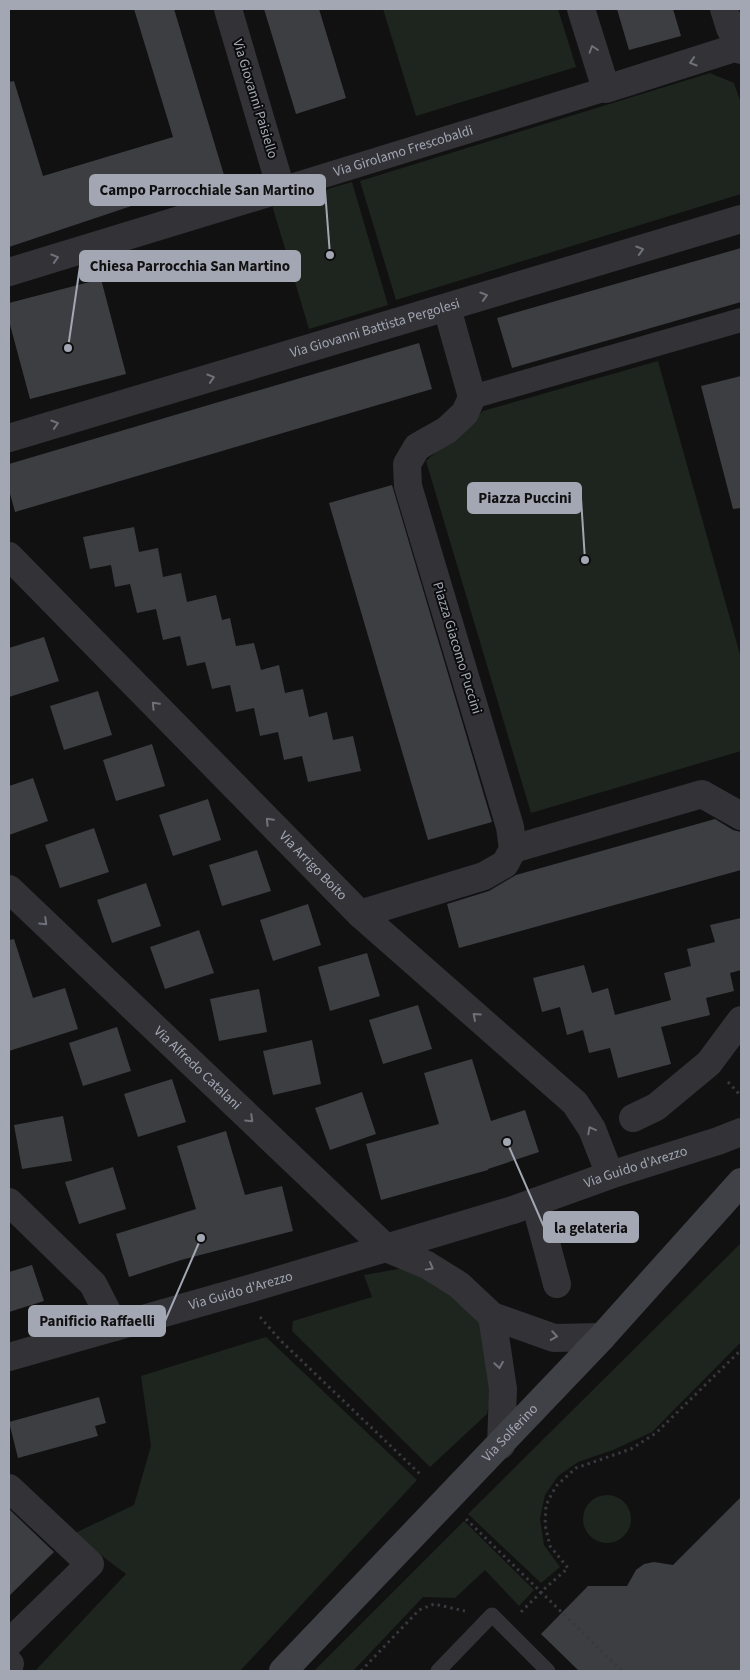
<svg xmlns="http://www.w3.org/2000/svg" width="750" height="1680" font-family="'Source Sans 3',sans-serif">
  <rect width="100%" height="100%" fill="#111112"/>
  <path fill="#1d251e" d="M383,9h175l18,58 -160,49z
    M710,73l24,10 7,20v91l-345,106 -36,-119z
    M352,182l36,123 -79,24 -37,-124z
    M658,361l83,297v93l-210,62 -105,-352 57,-50z
    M741,1243v99l-89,90 -39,18 -35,12 -20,14 -13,19 -5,24 4,26 16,22 -19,16 -73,-69z
    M404,1268l26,9 58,42 7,62 -8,33 -57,53 -138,-136 1,-10 79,-24 -8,-22z
    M266,1337l151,143 -177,191h-205l91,-97 -53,-40 61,-29 17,-59 -10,-70z
    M583 1519a24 24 0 1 1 48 0a24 24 0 1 1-48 0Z
    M464,1521l70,69 -15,16 -34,-36 -30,28 -32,-1 -70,74h-39z"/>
  <path fill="#3d3e42" d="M134,9h40l50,166 -215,72v-165l5,-1 29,95 130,-39z
    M264,9h55l27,89 -50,16z
    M617,9h56l8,27 -52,14z
    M741,248v54l-229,66 -15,-50z
    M101,279l25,95 -96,25 -21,-78v-18z
    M419,343l13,46 -417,123 -6,-22v-26z
    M741,376v132l-8,1 -32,-123z
    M392,485l100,337 -64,18 -99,-337z
    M134,527l5,25 19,-4 5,29 18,-4 6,29 29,-7 6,25 8,-2 6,28 18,-3 7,27 18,-5 6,28 18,-4 6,28 18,-5 6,28 20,-4 8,35 -53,11 -6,-26 -18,4 -6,-28 -18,4 -6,-28 -18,4 -6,-27 -18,4 -7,-27 -18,4 -7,-30 -17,4 -7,-31 -19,4 -7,-29 -15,3 -4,-22 -21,4 -7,-32z
    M44,637l15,44 -50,16v-49z
    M98,691l14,44 -48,15 -14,-44z
    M152,744l13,42 -49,15 -13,-41z
    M33,778l15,43 -39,14v-49z
    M208,799l13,41 -48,16 -14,-41z
    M715,819l18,11 8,2v38l-282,78 -12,-44 42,-13 27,-16z
    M94,828l15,44 -49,16 -15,-43z
    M257,850l14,41 -49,15 -13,-41z
    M146,883l15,43 -49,17 -15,-43z
    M308,904l13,41 -48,16 -13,-41z
    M741,918v52l-11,3 4,18 -28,7 4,17 -49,12 10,37 -53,14 -8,-30 -21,5 -6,-23 -16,5 -7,-28 -18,5 -9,-34 51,-13 8,28 16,-5 7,27 56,-15 -7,-27 27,-7 -4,-17 28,-7 -5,-17z
    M199,930l15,43 -49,16 -15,-42z
    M14,939l19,59 32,-10 13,41 -69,22v-111z
    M367,953l13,43 -50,15 -12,-44z
    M259,989l8,43 -48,9 -9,-42z
    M418,1005l14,44 -49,15 -14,-44z
    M117,1027l14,44 -48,15 -14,-43z
    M312,1040l9,44 -48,11 -10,-44z
    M472,1059l19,62 34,-11 14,42 -51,17v1l-107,30 -15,-56 73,-20 -15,-51z
    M172,1079l14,43 -48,15 -14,-43z
    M362,1092l14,42 -46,16 -15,-42z
    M63,1116l9,45 -50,8 -8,-44z
    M226,1131l19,64 37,-9 11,45 -112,29 -52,17 -13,-43 80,-25 -19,-63z
    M113,1167l13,42 -47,15 -14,-42z
    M32,1265l12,36 -35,11v-40z
    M99,1397l7,26 -11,3 3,10 -80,22 -9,-36z
    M741,1497v174h-162l-38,-37 47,-48h39l9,-16 8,-6 10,-2 19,3z
    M9,1509l45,43 -45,44z"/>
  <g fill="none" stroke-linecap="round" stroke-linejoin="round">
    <path stroke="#38393e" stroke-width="3" stroke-dasharray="2.5 4" stroke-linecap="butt" d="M728,1082l13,14
      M260,1317l21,24 140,134
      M466,1519l156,152
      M521,1612l21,-21 26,-23 -18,-22 -5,-21 1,-20 10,-19 20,-18 55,-19 25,-16 85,-83
      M361,1671l58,-61 15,-6 31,7"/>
    <path stroke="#323237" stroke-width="15" d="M438,1671l54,-56 56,56"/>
    <g stroke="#323237" stroke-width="24">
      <path id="s1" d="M281,189l325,-100"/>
      <path d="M472,397l269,-77"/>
    </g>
    <g stroke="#323237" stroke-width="28">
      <path d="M581,9l25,80 135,-43"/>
      <path d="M724,9l6,19 11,22"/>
      <path d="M9,272l272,-83 -53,-180"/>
      <path id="s2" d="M9,438l732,-219"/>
      <path id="s3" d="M9,556l351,358 215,189 17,26 18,46"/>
      <path d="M513,849l189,-55 39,22"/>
      <path id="s4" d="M9,889l377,359"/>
      <path d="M360,914l124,-38 21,-12 8,-15 -3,-22 -102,-341 -1,-22 10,-17 30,-17 18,-17 7,-16 -25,-89"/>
      <path d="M633,1118l23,-11 53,-44 32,-43"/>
      <path d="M9,1202l84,82 22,43"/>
      <path d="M9,1488l81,76 -81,79"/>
      <path d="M9,1663l1,1 -1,2"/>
    </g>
    <g stroke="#323237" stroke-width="28">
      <path d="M535,1202l22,82"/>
      <path d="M386,1248l41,17 32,20 33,31 62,22 48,-1"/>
      <path d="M492,1316l11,73 -2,56"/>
      <path id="s5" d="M9,1357l243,-69 261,-78 97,-35 108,-34 23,-9"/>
    </g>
    <path stroke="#404147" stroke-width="28" id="s6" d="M283,1671l319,-334 139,-155"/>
  </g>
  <defs><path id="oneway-chevron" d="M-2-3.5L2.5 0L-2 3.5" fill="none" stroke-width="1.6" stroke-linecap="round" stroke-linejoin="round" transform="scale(1.25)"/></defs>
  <g stroke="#70727b">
    <use href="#oneway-chevron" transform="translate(593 49) rotate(-108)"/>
    <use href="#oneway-chevron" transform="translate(693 62) rotate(163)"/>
    <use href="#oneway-chevron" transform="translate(640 250) rotate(-17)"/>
    <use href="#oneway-chevron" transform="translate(55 258) rotate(-17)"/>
    <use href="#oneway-chevron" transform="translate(484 296) rotate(-17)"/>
    <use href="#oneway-chevron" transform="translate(211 378) rotate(-17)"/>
    <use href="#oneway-chevron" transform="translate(55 424) rotate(-17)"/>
    <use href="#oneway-chevron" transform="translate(155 705) rotate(-134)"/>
    <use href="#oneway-chevron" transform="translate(269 821) rotate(-134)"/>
    <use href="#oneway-chevron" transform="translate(44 922) rotate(44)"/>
    <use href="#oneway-chevron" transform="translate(476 1016) rotate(-138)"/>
    <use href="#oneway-chevron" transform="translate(250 1119) rotate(44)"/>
    <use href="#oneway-chevron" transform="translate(591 1130) rotate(-118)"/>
    <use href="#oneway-chevron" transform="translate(430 1267) rotate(29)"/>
    <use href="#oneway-chevron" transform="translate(554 1336) rotate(9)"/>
    <use href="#oneway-chevron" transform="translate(499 1365) rotate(81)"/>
  </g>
  <g text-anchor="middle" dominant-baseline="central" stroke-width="4" stroke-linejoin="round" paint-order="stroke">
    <g font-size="14" fill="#a2a7b3" stroke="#0c0c0d">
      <text transform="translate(255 99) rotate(73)">Via Giovanni Paisiello</text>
      <text stroke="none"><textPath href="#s1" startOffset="128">Via Girolamo Frescobaldi</textPath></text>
      <text stroke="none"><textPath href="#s2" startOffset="382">Via Giovanni Battista Pergolesi</textPath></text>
      <text transform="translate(457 648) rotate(73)">Piazza Giacomo Puccini</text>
      <text stroke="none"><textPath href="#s3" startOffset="434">Via Arrigo Boito</textPath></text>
      <text stroke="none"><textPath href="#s4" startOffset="260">Via Alfredo Catalani</textPath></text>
      <text stroke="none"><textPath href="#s5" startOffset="655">Via Guido d'Arezzo</textPath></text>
      <text stroke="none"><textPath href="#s5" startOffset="241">Via Guido d'Arezzo</textPath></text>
      <text stroke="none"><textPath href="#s6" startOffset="329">Via Solferino</textPath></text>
    </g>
  </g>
  <path fill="none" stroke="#a2a7b3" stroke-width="2" d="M330 255L325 190M68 348L80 266M585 560L581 498M507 1142L544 1227M201 1238L165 1321"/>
  <g fill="#a2a7b3" stroke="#0c0c0d" stroke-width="2">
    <circle cx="330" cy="255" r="5"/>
    <circle cx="68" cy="348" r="5"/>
    <circle cx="585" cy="560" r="5"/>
    <circle cx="507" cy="1142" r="5"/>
    <circle cx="201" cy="1238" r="5"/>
  </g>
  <g fill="#a2a7b3" stroke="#a2a7b3" stroke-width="2">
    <rect x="90" y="175" width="235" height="30" rx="5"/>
    <rect x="80" y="251" width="220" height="30" rx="5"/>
    <rect x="468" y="483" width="113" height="30" rx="5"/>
    <rect x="544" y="1212" width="94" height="30" rx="5"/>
    <rect x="29" y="1306" width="136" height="30" rx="5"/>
  </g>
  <g font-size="15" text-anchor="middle" font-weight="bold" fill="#111">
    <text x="207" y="195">Campo Parrocchiale San Martino</text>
    <text x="190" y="271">Chiesa Parrocchia San Martino</text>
    <text x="525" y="503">Piazza Puccini</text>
    <text x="591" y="1233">la gelateria</text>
    <text x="97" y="1326">Panificio Raffaelli</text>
  </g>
  <rect width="750" height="1680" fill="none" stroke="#a2a7b3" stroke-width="20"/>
</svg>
